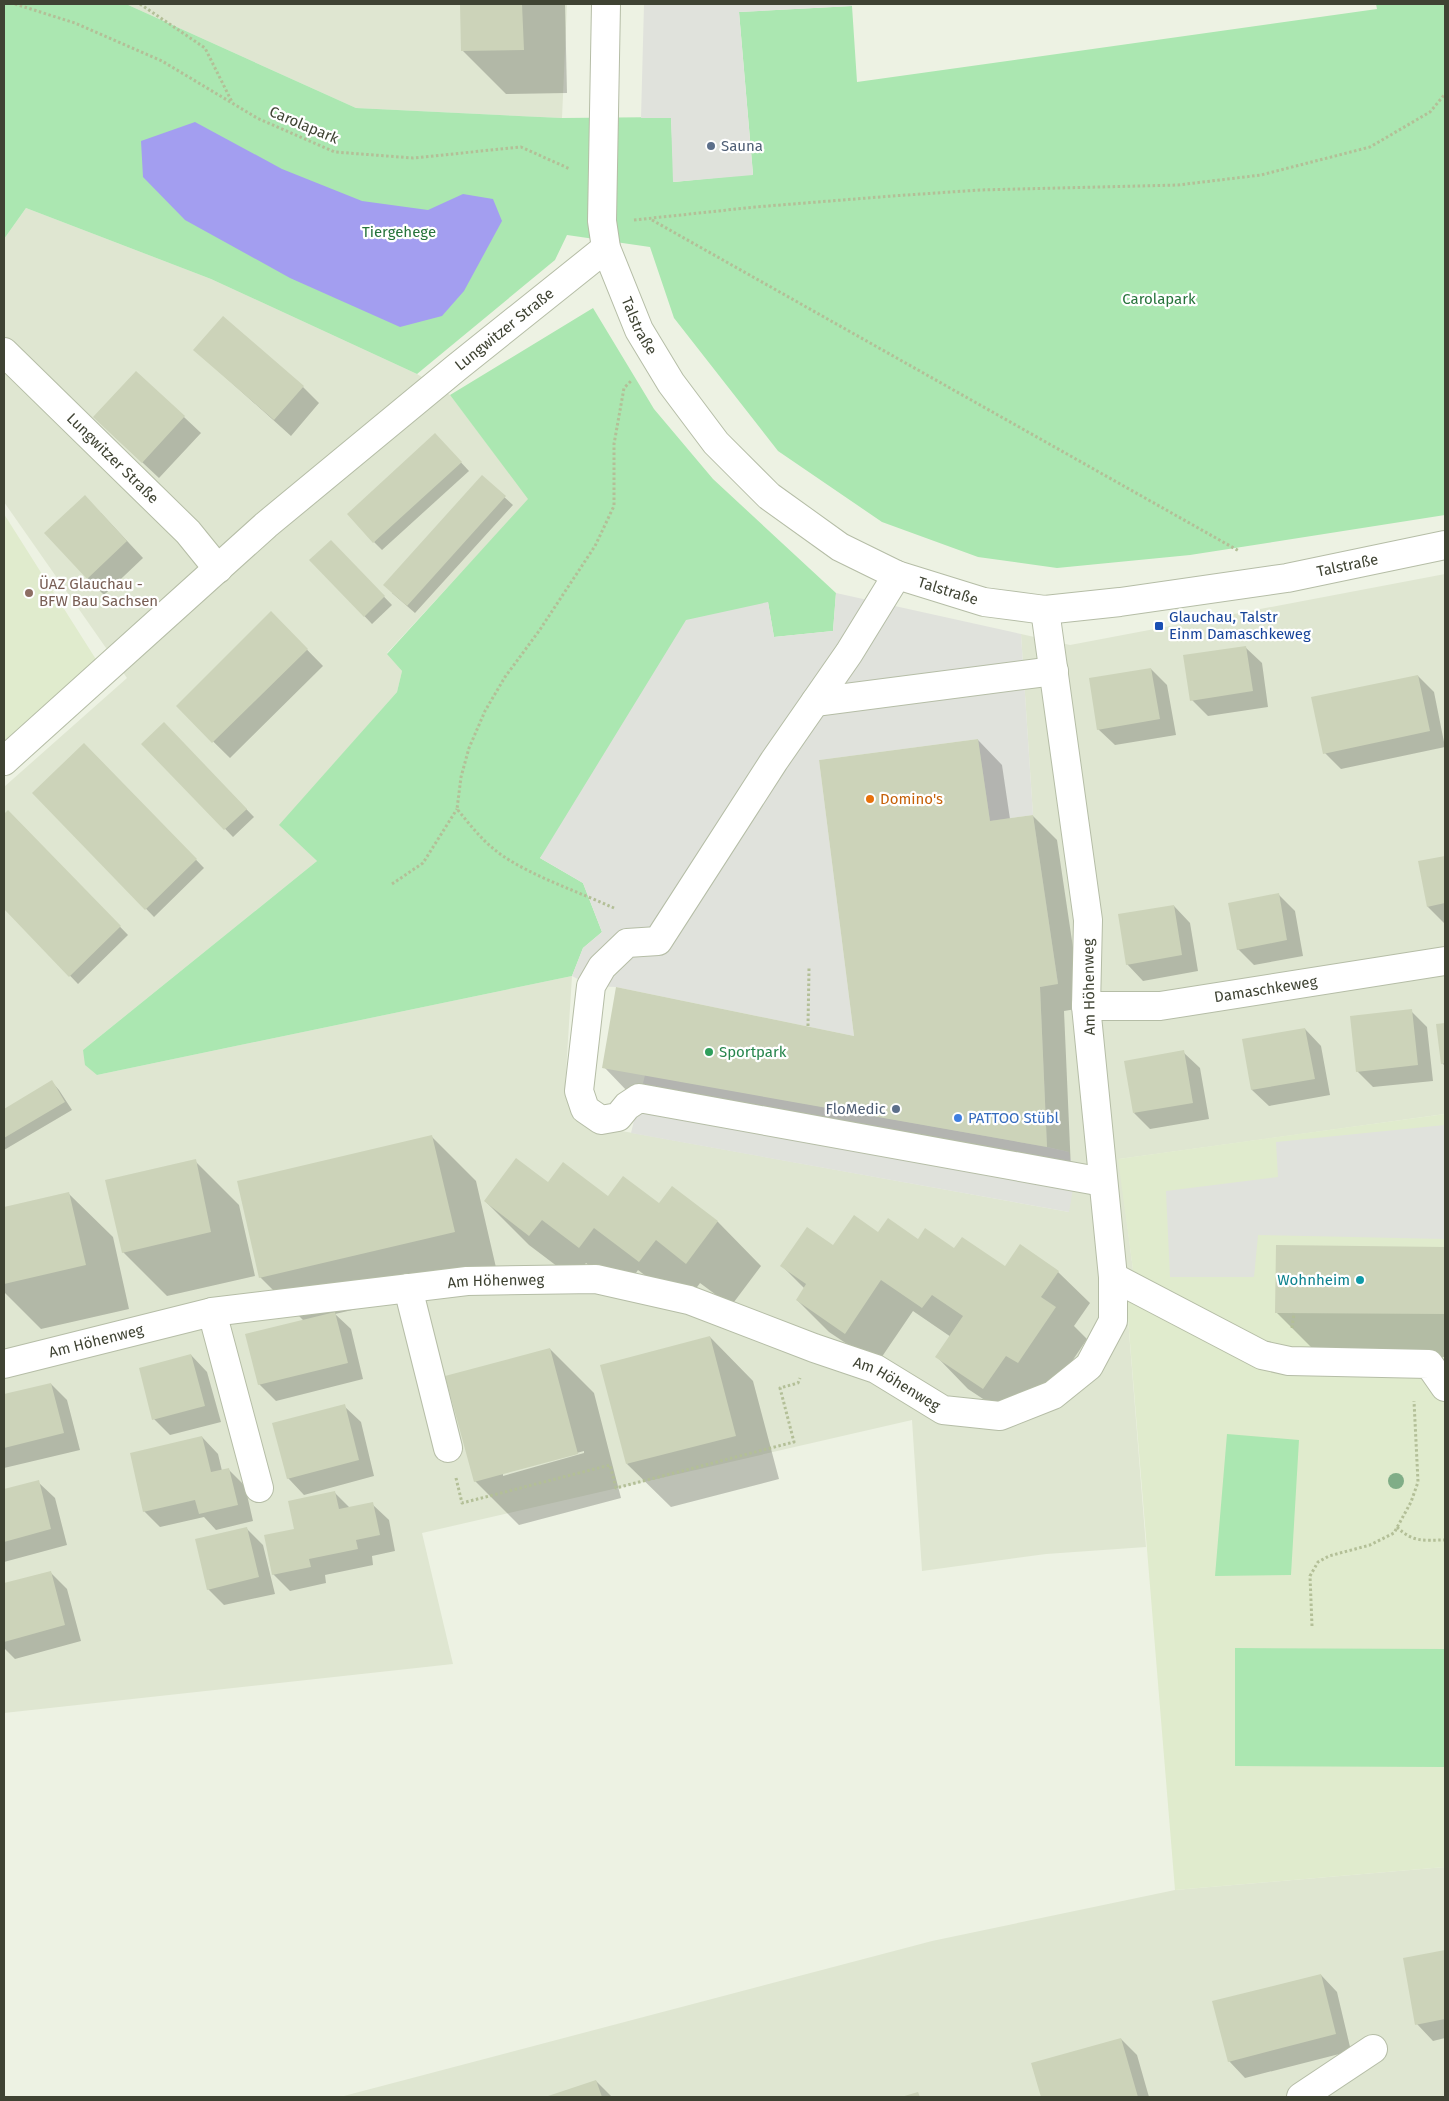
<svg xmlns="http://www.w3.org/2000/svg" width="1449" height="2101" font-family="'Fira Sans',sans-serif">
  <rect width="100%" height="100%" fill="#edf2e3"/>
  <path fill="#dfe6d1" d="M126,4h441l-5,114 -206,-10z
    M26,208l185,71 206,95 33,21 79,104 -142,154 15,18 -5,21 -117,133 37,36 -234,189 14,25 475,-99 -7,112 8,22 21,16 475,86v-60l-22,-5 -7,-160 18,-4 -25,-168 -12,-181 49,11 375,-71v540l-326,45 14,111 -6,36 19,241 -100,7 -124,17 -10,-151 -490,113 31,131 -449,49v-926l123,-109 -123,-176v-263z
    M1445,1867v230h-1105l592,-156 243,-51z"/>
  <path fill="#e0ebcd" d="M4,514l100,158 -100,89z
    M1445,1114v753l-270,23 -48,-584 6,-36 -15,-111z"/>
  <path fill="#abe7b1" d="M4,4h122l230,104 206,10 109,-1 3,65 79,-8 -14,-162 113,-6 5,76 520,-73 -1,-5h69v511l-255,40 -133,13 -79,-11 -96,-35 -104,-71 -104,-133 -24,-71 -83,-12 -12,25 -138,114 -206,-95 -185,-71 -22,31z
    M593,308l61,101 59,70 123,114 -3,38 -59,6 -6,-35 -228,256 43,25 19,49 -19,16 -11,28 -475,99 -12,-10 -2,-15 234,-189 -38,-36 118,-133 5,-21 -15,-17 141,-155 -78,-104z
    M1227,1434l72,6 -8,135 -76,1z
    M1235,1648l210,1v118l-210,-1z"/>
  <path fill="#e0e2dc" d="M644,4h207l1,2 -113,6 14,163 -80,7 -2,-64h-30z
    M836,593l185,41 12,181 -43,6 -12,-82 -159,21 35,276 -238,-49 -25,-1 -19,-10 11,-28 19,-16 -19,-49 -43,-25 146,-238 82,-18 6,35 59,-6z
    M645,1075l402,72 22,5 6,25 -6,35 -438,-79z
    M1445,1125v114l-187,-4 -4,42h-84l-4,-86 112,-14 -2,-35z"/>
  <path fill="#a39ef0" d="M195,122l87,47 80,32 66,9 35,-16 30,5 9,22 -38,70 -22,25 -42,11 -110,-49 -105,-58 -42,-43 -2,-36z"/>
  <path fill="#0003" fill-rule="evenodd" d="M461,4h104l2,89 -61,1 -44,-44z
    M195,350l108,37 16,16 -28,33z
    M136,372l65,61 -42,45 -65,-61z
    M443,443l26,28 -87,79 -8,-8z
    M482,477l31,28 -98,108 -23,-20z
    M101,513l42,45 -39,37 -17,-17z
    M331,542l61,63 -20,19 -61,-64z
    M271,613l52,53 -93,92 -53,-52z
    M1245,647l17,16 6,44 -60,9 -16,-16z
    M1151,669l16,16 9,50 -61,10 -17,-16z
    M1418,676l16,16 11,55 -104,22 -16,-16z
    M164,724l90,93 -21,20 -90,-93z
    M978,740l24,25 8,54 23,-3 24,24 25,168 -18,3 7,159 -443,-78 -24,-25 251,-29z
    M84,744l120,124 -50,49 -120,-124z
    M8,811l120,124 -50,49 -74,-77v-91z
    M1445,857v66h-1l-16,-16 -9,-45z
    M1279,895l16,16 8,45 -49,9 -16,-16z
    M1174,906l16,17 8,48 -55,10 -16,-17z
    M1411,1011l16,16 6,54 -60,6 -16,-16z
    M1445,1024v42l-3,-3 -5,-38z
    M1305,1029l16,17 9,49 -61,11 -17,-16 -9,-50z
    M1183,1052l17,16 9,51 -59,10 -16,-16z
    M52,1082l7,8 13,20 -68,40v-40z
    M432,1137l44,44 22,95 -163,38 16,15 12,50 -87,22 -17,-17 45,-63 -44,-44z
    M195,1161l44,44 16,71 -88,20 -44,-44z
    M548,1183l60,15 51,7 13,-17 46,34 43,44 -30,40 -31,-23 -16,22 -46,-35 -15,21 -37,-28 -12,16 -45,-34 -44,-44z
    M69,1194l44,43 16,72 -88,20 -37,-37v-84z
    M879,1233l39,7 36,10 51,17 53,5 32,31 -16,23 13,13 -37,55 -35,26 -47,-31 -31,-32 14,-20 -38,-26 -36,53 -48,-32 -32,-32 8,-11 -23,-23 52,-19z
    M1277,1247l168,1v109l-125,-1 -44,-44z
    M710,1337l43,44 26,98 -108,28 -44,-43z
    M550,1349l44,44 27,105 -102,27 -44,-44zM584,1451v2l-81,23v-3z
    M191,1355l16,17 14,50 -51,13 -16,-16z
    M51,1384l16,16 13,50 -76,18v-72z
    M344,1406l17,16 13,54 -70,19 -16,-17z
    M202,1437l16,17 4,17 7,-1 16,16 8,35 -37,9 -12,-13 -44,10 -16,-16z
    M38,1482l17,16 12,47 -63,17v-71z
    M335,1493l15,15 22,-4 17,16 6,31 -23,5 1,9 -48,10 1,8 -36,8 -17,-17 23,-44z
    M247,1529l16,16 12,49 -51,11 -16,-16z
    M50,1572l17,17 14,52 -66,18 -11,-11v-63z
    M1445,1951v87l-12,3 -16,-17 -13,-65z
    M1321,1975l16,17 14,59 -106,27 -16,-17z
    M1121,2039l16,16 12,42h-107l-10,-33z
    M596,2081l16,16h-64z"/>
  <path fill="#ccd3b9" d="M460,4h62l2,46 -63,1z
    M223,316l81,70 -30,34 -81,-70z
    M136,371l49,45 -43,47 -49,-46z
    M435,433l27,29 -89,81 -26,-29z
    M482,475l24,21 -99,110 -24,-21z
    M85,495l42,46 -40,38 -43,-46z
    M331,540l54,56 -21,21 -55,-57z
    M271,611l37,38 -96,94 -36,-37z
    M1246,646l7,45 -63,10 -7,-46z
    M1151,668l9,51 -63,11 -8,-52z
    M1418,675l12,56 -107,23 -12,-57z
    M164,722l83,87 -23,21 -83,-86z
    M978,739l12,82 43,-6 25,169 -18,3 7,160 -445,-79 14,-81 238,49 -35,-276z
    M84,743l113,116 -52,51 -113,-117z
    M8,810l113,116 -52,51 -65,-68v-95z
    M1445,856v47l-18,4 -9,-46z
    M1279,893l8,47 -50,10 -9,-47z
    M1174,905l8,50 -56,10 -8,-51z
    M1412,1009l6,56 -62,7 -6,-56z
    M1445,1023v40l-4,1 -5,-40z
    M1305,1028l10,51 -64,11 -9,-51z
    M1184,1050l9,53 -60,10 -9,-52z
    M52,1080l13,22 -61,36v-29z
    M432,1135l23,97 -196,46 -22,-97z
    M516,1158l32,24 15,-20 45,34 15,-20 36,27 13,-17 46,35 -32,43 -30,-24 -17,22 -45,-34 -15,20 -37,-28 -13,16 -45,-35z
    M196,1159l15,73 -89,21 -17,-73z
    M69,1192l17,73 -82,19v-77z
    M854,1215l24,17 10,-14 30,21 7,-11 29,20 8,-11 43,29 15,-22 39,27 -18,26 15,10 -38,56 -12,-7 -23,33 -48,-32 28,-41 -31,-21 -10,13 -41,-28 -36,54 -49,-34 10,-16 -26,-18 27,-39 26,18z
    M1276,1245l169,2v67l-170,-1z
    M335,1312l13,51 -90,22 -13,-51z
    M710,1336l26,100 -110,28 -26,-99z
    M550,1348l28,106 -104,28 -29,-106z
    M191,1354l14,52 -53,14 -13,-52z
    M51,1383l13,50 -60,15v-54z
    M345,1404l14,56 -72,19 -15,-56z
    M202,1436l9,36 18,-4 9,37 -39,9 -4,-14 -52,12 -13,-59z
    M39,1480l12,49 -47,13v-53z
    M335,1491l4,18 34,-7 7,33 -24,5 2,9 -49,10 2,8 -39,8 -8,-40 30,-6 -6,-28z
    M247,1527l12,50 -52,13 -12,-51z
    M51,1571l14,54 -61,17v-59z
    M1445,1950v69l-30,6 -12,-67z
    M1321,1974l15,60 -108,28 -16,-61z
    M1121,2038l17,59h-97l-10,-34z
    M596,2080l6,17h-57z
    M918,2092l2,5h-19z"/>
  <g fill="none" stroke-linecap="round" stroke-linejoin="round">
    <g stroke="#b5bda6" stroke-width="30">
      <g id="minor">
        <path id="s1" d="M606,4l-4,217 4,27 33,82 32,53 45,60 53,53 71,51 57,28 87,27 61,8 75,-8 167,-24 158,-33"/>
        <path id="s2" d="M4,352l184,180 30,37"/>
        <path d="M897,575l-48,78 -75,108 -116,180 -31,2 -25,24 -11,19 -12,105 6,18 16,11 17,-3 9,-11 12,-8 464,84"/>
        <path d="M815,702l239,-31"/>
        <path id="s3" d="M4,761l262,-236 190,-157 150,-120"/>
        <path id="s4" d="M1086,1006h74l285,-45"/>
        <path d="M1113,1277l149,78 27,6 140,3 16,23"/>
        <path d="M408,1288l40,160"/>
        <path d="M212,1312l47,176"/>
        <path id="s5" d="M4,1364l208,-52 255,-31 129,-2 93,21 125,48 62,21 67,41 57,6 53,-21 36,-29 24,-45v-44l-27,-271 2,-86 -43,-310"/>
        <path d="M1301,2097l72,-48"/>
      </g>
    </g>
    <path stroke="#b3bf97" stroke-width="3" stroke-dasharray="2.5 2.5" stroke-linecap="butt" d="M15,4l60,19 87,38 95,57 78,34 78,6 108,-11 49,22
      M140,4l65,44 27,54
      M634,220l121,-13 137,-11 88,-6 198,-5 83,-10 109,-28 60,-35 15,-18
      M652,220l587,331
      M392,884l31,-21 34,-54
      M614,908c-35,-16 -80,-31 -111,-52 -19,-13 -32,-30 -46,-47l4,-32 8,-29 16,-37 20,-34 34,-46 56,-85 19,-40v-62l10,-56 8,-8
      M808,1026l1,-58
      M1292,1328l2,-15
      M456,1478l6,25 148,-38 6,23 178,-46 -14,-54 18,-5 2,-5
      M1397,1527c16,16 27,13 48,13
      M1312,1626l-2,-50 8,-14 11,-6 41,-11 24,-12 17,-31 7,-20 -4,-81"/>
    <use href="#minor" stroke="#fff" stroke-width="28"/>
  </g>
  <circle fill="#80ad87" cx="1396" cy="1481" r="8"/>
  <g fill="#5c6f8a" stroke="#fff" stroke-width="2">
    <circle cx="711" cy="146" r="5"/>
    <circle cx="896" cy="1109" r="5"/>
  </g>
  <circle fill="#8d6e63" stroke="#fff" stroke-width="2" cx="29" cy="593" r="5"/>
  <rect fill="#1a4fb4" stroke="#fff" stroke-width="2" x="1154" y="621" width="10" height="10" rx="2.5"/>
  <circle fill="#e8710a" stroke="#fff" stroke-width="2" cx="870" cy="799" r="5"/>
  <circle fill="#2e9e5b" stroke="#fff" stroke-width="2" cx="709" cy="1052" r="5"/>
  <circle fill="#3f7fe0" stroke="#fff" stroke-width="2" cx="958" cy="1118" r="5"/>
  <circle fill="#0f9aa8" stroke="#fff" stroke-width="2" cx="1360" cy="1280" r="5"/>
  <g text-anchor="middle" dominant-baseline="central" stroke-width="4.5" stroke-linejoin="round" paint-order="stroke">
    <g font-size="15" fill="#3f4333" stroke="#fff">
      <text transform="translate(304 125) rotate(23)">Carolapark</text>
      <text stroke="none"><textPath href="#s1" startOffset="329">Talstraße</textPath></text>
      <text stroke="none"><textPath href="#s3" startOffset="661">Lungwitzer Straße</textPath></text>
      <text stroke="none"><textPath href="#s2" startOffset="152">Lungwitzer Straße</textPath></text>
      <text stroke="none"><textPath href="#s1" startOffset="1154">Talstraße</textPath></text>
      <text stroke="none"><textPath href="#s1" startOffset="749">Talstraße</textPath></text>
      <text transform="translate(1089 987) rotate(-91)">Am Höhenweg</text>
      <text stroke="none"><textPath href="#s4" startOffset="181">Damaschkeweg</textPath></text>
      <text stroke="none"><textPath href="#s5" startOffset="500">Am Höhenweg</textPath></text>
      <text stroke="none"><textPath href="#s5" startOffset="95">Am Höhenweg</textPath></text>
      <text stroke="none"><textPath href="#s5" startOffset="920">Am Höhenweg</textPath></text>
    </g>
    <g font-size="15" fill="#4e5e75" stroke="#fff" text-anchor="start">
      <text x="721" y="146">Sauna</text>
      <text x="886" y="1109" text-anchor="end">FloMedic</text>
    </g>
    <g font-size="15" fill="#27743c" stroke="#fff">
      <text x="399" y="232">Tiergehege</text>
      <text x="1159" y="299">Carolapark</text>
    </g>
    <g font-size="15" fill="#785e54" stroke="#fff" text-anchor="start">
      <text x="39" y="584">ÜAZ Glauchau -<tspan x="39" dy="17">BFW Bau Sachsen</tspan></text>
    </g>
    <g font-size="15" fill="#164399" stroke="#fff" text-anchor="start">
      <text x="1169" y="617">Glauchau, Talstr<tspan x="1169" dy="17">Einm Damaschkeweg</tspan></text>
    </g>
    <g font-size="15" fill="#c56008" stroke="#fff" text-anchor="start">
      <text x="880" y="799">Domino's</text>
    </g>
    <g font-size="15" fill="#27864d" stroke="#fff" text-anchor="start">
      <text x="719" y="1052">Sportpark</text>
    </g>
    <g font-size="15" fill="#366cbe" stroke="#fff" text-anchor="start">
      <text x="968" y="1118">PATTOO Stübl</text>
    </g>
    <g font-size="15" fill="#0d838f" stroke="#fff" text-anchor="end">
      <text x="1350" y="1280">Wohnheim</text>
    </g>
  </g>
  <rect width="1449" height="2101" fill="none" stroke="#3f4333" stroke-width="10"/>
</svg>
